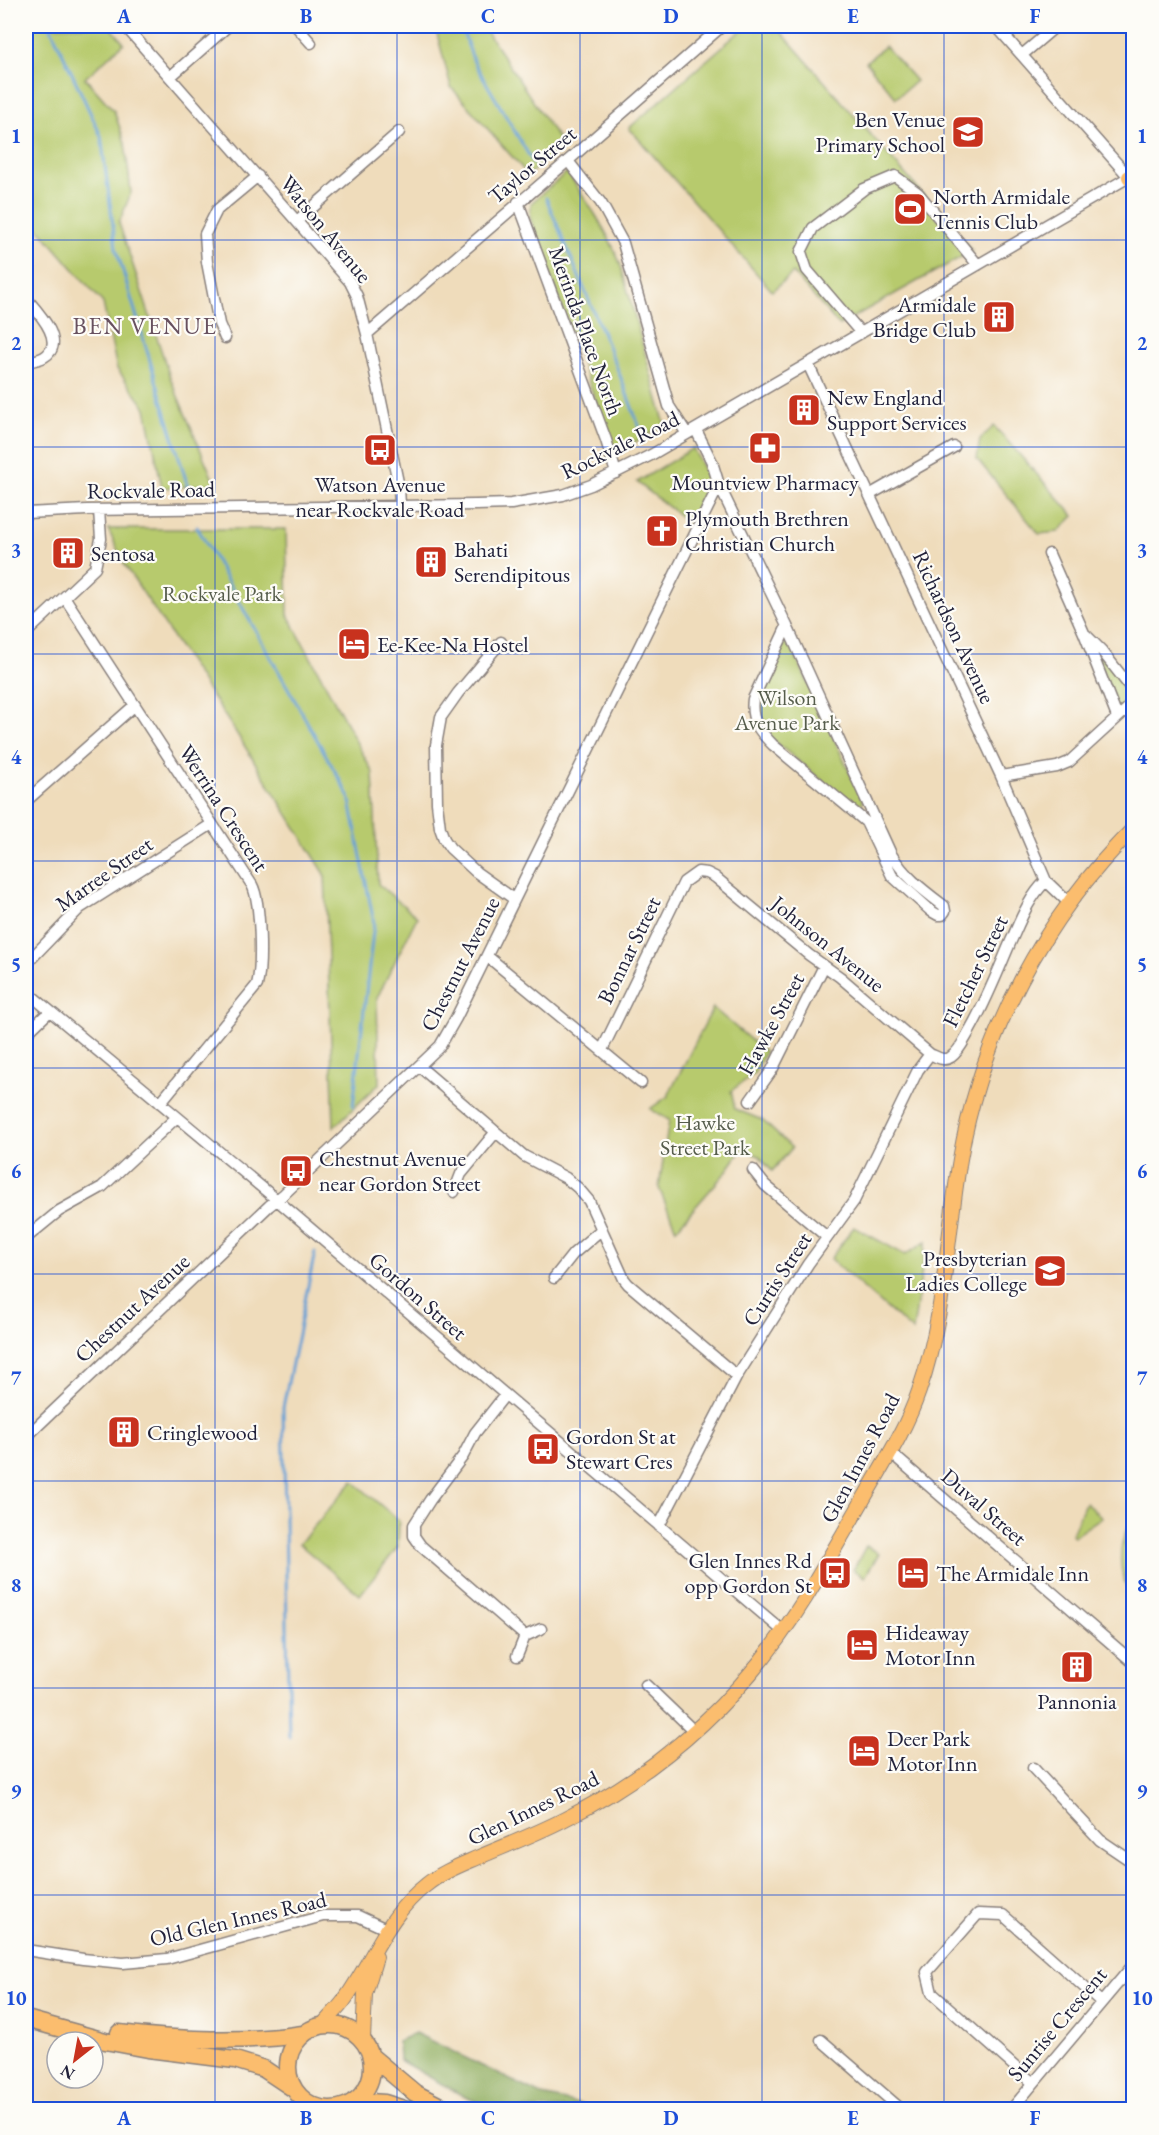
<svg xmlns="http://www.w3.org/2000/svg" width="1159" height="2135" font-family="'EB Garamond',serif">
  <rect width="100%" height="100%" fill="#fdfcf7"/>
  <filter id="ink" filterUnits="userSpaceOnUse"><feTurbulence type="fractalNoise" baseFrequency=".0167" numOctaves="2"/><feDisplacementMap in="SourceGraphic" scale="12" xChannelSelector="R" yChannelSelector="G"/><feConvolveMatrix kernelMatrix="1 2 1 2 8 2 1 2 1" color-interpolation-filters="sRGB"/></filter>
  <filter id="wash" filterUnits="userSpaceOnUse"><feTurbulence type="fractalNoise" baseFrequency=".008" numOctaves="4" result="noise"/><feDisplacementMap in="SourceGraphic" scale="24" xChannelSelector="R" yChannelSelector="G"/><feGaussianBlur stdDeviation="1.35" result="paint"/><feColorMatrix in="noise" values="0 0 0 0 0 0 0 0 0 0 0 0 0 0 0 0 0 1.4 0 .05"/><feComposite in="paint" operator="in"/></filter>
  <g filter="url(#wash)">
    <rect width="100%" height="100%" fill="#efdcbb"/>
    <path fill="#b7ca6d" stroke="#6c7654" stroke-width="1.5" d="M26,26h84l14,17 -39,35 29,33 11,32 6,50 -12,30 52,157 44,104 -53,4 -16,-80 -29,-39 -14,-66 -77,-89z
      M435,26h48l80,120 -35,29 -77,-88z
      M746,26h30l196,225 -133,74 -46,-52 -21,18 -143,-163z
      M885,46l31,35 -20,17 -30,-36z
      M567,172c20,29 40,58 53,91l45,162 -30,17 -22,8 -83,-232 1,-15z
      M994,426l80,90 -16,16 -19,2 -62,-75 3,-20z
      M693,448l13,26 3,10 -20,39 -52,-41z
      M108,529h178l2,86 85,158 5,111 39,33 -40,81 2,86 -45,43 -9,-253 -88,-140 -113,-170z
      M1093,641l40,48v11l-16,17z
      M785,642h4l74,159 -3,6h-6l-80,-66 -18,-21 2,-24z
      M713,1008l52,44 -11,22 -23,17 4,18 27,11 30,28 -20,23 -13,-15 -17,-7 -16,23 -50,57 -17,-41 10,-68 -19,-11 18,-13z
      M854,1227l51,28 21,-13 -13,89 -83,-72z
      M353,1481l46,40 -1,26 -38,48 -61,-51z
      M1085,1503l17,14 -28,19 -2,-2z
      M1133,1519v79c-16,-24 -17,-55 0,-79z
      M866,1546l13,7 -14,24 -12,-7z"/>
    <path fill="#91ae60" stroke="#5a684e" stroke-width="1.5" d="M415,2033l128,63 58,13h-107l-29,-12 -66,-37 -1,-19z"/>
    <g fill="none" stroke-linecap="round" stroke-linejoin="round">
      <path stroke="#649fd4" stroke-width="3" d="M50,26l51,110 15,112 73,242
        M461,26l13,36 60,102
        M546,198l70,167 25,67
        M197,527l152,269 25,127 -21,183
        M289,1737l-6,-330 32,-155"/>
    </g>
  </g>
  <g filter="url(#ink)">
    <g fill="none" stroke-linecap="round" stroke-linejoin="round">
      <g stroke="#887f7b" stroke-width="13">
        <path id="minor" d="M125,26l225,256 7,14 10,38 32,153 1,18
          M296,26l15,17
          M1022,55l34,-29
          M170,77l58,-51
          M568,161l33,42 22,40 46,163 18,28
          M518,202l88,238 10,33
          M297,221l102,-89
          M26,298c11,13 42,45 18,59 -5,3 -13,4 -18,5
          M861,333l-54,-63 -6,-18 12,-24 51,-39 31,-13 23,17 60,72
          M367,334l196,-169 159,-139
          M225,338l-6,-14 -12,-62 -2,-28 12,-24 41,-34
          M808,364l193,412 45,105 22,21
          M696,430l16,32 7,23 68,141 104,228c13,22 32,36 53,52l1,5 -3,4h-4l-7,-4 -39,-35 -26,-54 -93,-77c-14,-14 -23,-25 -20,-46l34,-73
          M871,494l83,-47
          M26,513l61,-3 389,-5 35,-1 52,-9 28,-10 60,-30 478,-278 -133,-151
          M1049,554l35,79 33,84
          M65,598l187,287c9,17 10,81 5,100l-97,118
          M26,633l69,-65 6,-29 -2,-29
          M1086,635l16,16 32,41
          M501,642l-43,51 -17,24 -5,28 1,58 3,25 4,11 6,9 26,24 38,27
          M1001,776l56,-9 12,-5 58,-53 7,-9
          M26,801l109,-96
          M487,956l154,127
          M26,964l54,-56 132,-84
          M26,991l251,209 507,432
          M26,1034l24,-23
          M602,1050l82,-168 14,-10 9,1 8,4 94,78 31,22 90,77c7,3 14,8 21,3 9,-6 14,-19 19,-27 16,-28 28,-59 41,-89 9,-20 18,-44 35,-60
          M420,1067l104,89 42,22 12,10 11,13 35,78 4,5 109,92
          M750,1101l22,-31 52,-104
          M753,1170l12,15 62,52
          M454,1192l7,-18 34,-41
          M26,1238l33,-27 43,-24 75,-70
          M554,1278l19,-24 29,-25
          M505,1395l-30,38 -12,23 -33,44 -16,25v11l7,10 104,90 16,-7
          M26,1437l243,-231 15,-12 156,-148 16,-28 263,-533
          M891,1453l243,210
          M659,1526l78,-150 71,-112 46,-63 64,-131 12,-16
          M517,1656l8,-20
          M646,1685l49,47
          M1033,1768l67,72 34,23
          M26,1950l57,9 40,4 44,-4 156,-43h35l28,13
          M821,2040l81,70
          M1033,2083l-101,-90 -5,-21 51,-58 25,1 98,87
          M301,2097l1,13
          M329,2110v-1
          M1011,2110l123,-146"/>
      </g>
      <g stroke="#887f7b" stroke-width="16">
        <path id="major" d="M1134,174l-5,3 5,6
          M323,2025c6,-8 14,-15 20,-23 29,-39 43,-86 83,-117 16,-13 35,-20 53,-28 28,-12 57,-23 84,-37 103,-51 182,-125 243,-223 18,-30 36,-61 54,-92 21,-37 45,-73 59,-114 26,-74 28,-155 41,-232 22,-126 83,-241 174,-331
          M363,2040l2,-46 11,-37"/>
      </g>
      <g stroke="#887f7b" stroke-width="19">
        <path id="highway" d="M26,2019l79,22 43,8 87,11 29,9 30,20
          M288 2067a42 42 0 1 1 84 0a42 42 0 1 1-84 0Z
          M119,2033c56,7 128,10 184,1
          M372,2057l43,36 33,17
          M354,2101l31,2 22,7"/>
      </g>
      <use href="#minor" stroke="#fff" stroke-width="10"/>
      <use href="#major" stroke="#fbbd6e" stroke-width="14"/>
      <use href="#highway" stroke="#fbbd6e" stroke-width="16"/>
    </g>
  </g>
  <path fill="none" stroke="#1d4ed8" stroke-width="1.5" stroke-opacity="0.55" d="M215,26v2084M397,26v2084M580,26v2084M762,26v2084M944,26v2084M26,240h1108M26,447h1108M26,654h1108M26,861h1108M26,1068h1108M26,1274h1108M26,1481h1108M26,1688h1108M26,1895h1108"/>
  <defs>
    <g id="school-square" transform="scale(1.725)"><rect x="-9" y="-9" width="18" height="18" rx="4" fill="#c8321e" stroke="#fdfcf7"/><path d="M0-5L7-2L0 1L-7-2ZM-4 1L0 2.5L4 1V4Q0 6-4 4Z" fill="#fff"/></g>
    <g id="stadium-square" transform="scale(1.725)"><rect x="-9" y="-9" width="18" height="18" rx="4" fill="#c8321e" stroke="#fdfcf7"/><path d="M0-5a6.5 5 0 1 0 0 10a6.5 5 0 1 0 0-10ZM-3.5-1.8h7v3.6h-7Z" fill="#fff"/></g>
    <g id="building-square" transform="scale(1.725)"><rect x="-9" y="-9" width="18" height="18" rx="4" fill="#c8321e" stroke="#fdfcf7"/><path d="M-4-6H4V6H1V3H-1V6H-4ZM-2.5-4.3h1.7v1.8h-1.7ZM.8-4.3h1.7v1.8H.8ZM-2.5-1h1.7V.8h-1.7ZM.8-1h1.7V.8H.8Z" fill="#fff"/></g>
    <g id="pharmacy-square" transform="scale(1.725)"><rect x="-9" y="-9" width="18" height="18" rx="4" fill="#c8321e" stroke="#fdfcf7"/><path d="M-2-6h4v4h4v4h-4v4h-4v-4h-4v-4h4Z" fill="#fff"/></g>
    <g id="bus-square" transform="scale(1.725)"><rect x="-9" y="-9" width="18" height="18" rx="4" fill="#c8321e" stroke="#fdfcf7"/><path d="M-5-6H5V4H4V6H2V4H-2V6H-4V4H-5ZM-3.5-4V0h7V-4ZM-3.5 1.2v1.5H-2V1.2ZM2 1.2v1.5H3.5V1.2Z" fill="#fff"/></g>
    <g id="church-square" transform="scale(1.725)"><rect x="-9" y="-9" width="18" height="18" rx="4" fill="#c8321e" stroke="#fdfcf7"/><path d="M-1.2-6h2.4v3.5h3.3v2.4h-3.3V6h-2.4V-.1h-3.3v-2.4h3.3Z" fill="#fff"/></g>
    <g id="hotel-square" transform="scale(1.725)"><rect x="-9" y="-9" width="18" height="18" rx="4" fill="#c8321e" stroke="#fdfcf7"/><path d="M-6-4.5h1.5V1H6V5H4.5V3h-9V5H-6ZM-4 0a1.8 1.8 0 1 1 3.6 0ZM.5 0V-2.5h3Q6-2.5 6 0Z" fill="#fff"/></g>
  </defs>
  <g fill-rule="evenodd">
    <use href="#school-square" x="968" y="132"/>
    <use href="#stadium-square" x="910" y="209"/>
    <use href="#building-square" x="999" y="317"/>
    <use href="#building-square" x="804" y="410"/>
    <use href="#pharmacy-square" x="765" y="448"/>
    <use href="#bus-square" x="380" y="450"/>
    <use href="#church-square" x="662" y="531"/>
    <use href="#building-square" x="68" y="553"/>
    <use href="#building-square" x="431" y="562"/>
    <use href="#hotel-square" x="354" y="644"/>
    <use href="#bus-square" x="296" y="1171"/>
    <use href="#school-square" x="1050" y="1271"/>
    <use href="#building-square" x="124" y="1432"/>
    <use href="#bus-square" x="543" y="1449"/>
    <use href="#bus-square" x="835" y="1573"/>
    <use href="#hotel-square" x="913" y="1573"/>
    <use href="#hotel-square" x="862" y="1645"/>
    <use href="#building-square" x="1077" y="1667"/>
    <use href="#hotel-square" x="864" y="1751"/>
  </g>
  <g text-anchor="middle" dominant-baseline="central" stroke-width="4.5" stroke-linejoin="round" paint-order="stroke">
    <g font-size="22" fill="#22223b" stroke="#fdfcf7" text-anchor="start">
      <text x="945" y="119" text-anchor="end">Ben Venue<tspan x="945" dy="25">Primary School</tspan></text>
      <text x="933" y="196">North Armidale<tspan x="933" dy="25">Tennis Club</tspan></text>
      <text x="976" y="304" text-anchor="end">Armidale<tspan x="976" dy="25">Bridge Club</tspan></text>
      <text x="827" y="397">New England<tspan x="827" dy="25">Support Services</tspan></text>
      <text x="765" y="482" text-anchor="middle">Mountview Pharmacy</text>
      <text x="380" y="484" text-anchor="middle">Watson Avenue<tspan x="380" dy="25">near Rockvale Road</tspan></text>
      <text x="685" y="518">Plymouth Brethren<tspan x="685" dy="25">Christian Church</tspan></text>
      <text x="454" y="549">Bahati<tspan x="454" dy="25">Serendipitous</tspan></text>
      <text x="91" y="553">Sentosa</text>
      <text x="377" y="644">Ee-Kee-Na Hostel</text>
      <text x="319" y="1158">Chestnut Avenue<tspan x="319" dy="25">near Gordon Street</tspan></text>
      <text x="1027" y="1258" text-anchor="end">Presbyterian<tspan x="1027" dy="25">Ladies College</tspan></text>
      <text x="147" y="1432">Cringlewood</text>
      <text x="566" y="1436">Gordon St at<tspan x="566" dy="25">Stewart Cres</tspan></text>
      <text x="812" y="1560" text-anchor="end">Glen Innes Rd<tspan x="812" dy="25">opp Gordon St</tspan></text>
      <text x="936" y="1573">The Armidale Inn</text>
      <text x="885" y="1632">Hideaway<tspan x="885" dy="25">Motor Inn</tspan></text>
      <text x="1077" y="1701" text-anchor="middle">Pannonia</text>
      <text x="887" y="1738">Deer Park<tspan x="887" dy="25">Motor Inn</tspan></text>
    </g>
    <g font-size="22" fill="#22223b" stroke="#fdfcf7">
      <text transform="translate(532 165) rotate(-40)">Taylor Street</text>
      <text transform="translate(326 229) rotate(51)">Watson Avenue</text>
      <text transform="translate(586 331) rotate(70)">Merinda Place North</text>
      <text transform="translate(620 445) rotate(-26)">Rockvale Road</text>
      <text transform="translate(151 490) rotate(-1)">Rockvale Road</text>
      <text transform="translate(954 627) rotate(65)">Richardson Avenue</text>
      <text transform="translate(224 808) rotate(57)">Werrina Crescent</text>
      <text transform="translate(104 874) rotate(-35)">Marree Street</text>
      <text transform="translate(828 944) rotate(39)">Johnson Avenue</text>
      <text transform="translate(629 950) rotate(-64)">Bonnar Street</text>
      <text transform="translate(460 964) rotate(-63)">Chestnut Avenue</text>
      <text transform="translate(975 971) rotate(-64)">Fletcher Street</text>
      <text transform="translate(771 1024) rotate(-61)">Hawke Street</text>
      <text transform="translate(777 1279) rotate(-57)">Curtis Street</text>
      <text transform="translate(418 1296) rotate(41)">Gordon Street</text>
      <text transform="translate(132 1308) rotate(-43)">Chestnut Avenue</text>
      <text transform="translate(860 1458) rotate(-62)">Glen Innes Road</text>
      <text transform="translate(984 1507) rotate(41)">Duval Street</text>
      <text transform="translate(533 1808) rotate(-26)">Glen Innes Road</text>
      <text transform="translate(238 1919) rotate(-13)">Old Glen Innes Road</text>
      <text transform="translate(1057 2024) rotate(-50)">Sunrise Crescent</text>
    </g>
    <g font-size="22" fill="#565d4c" stroke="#fdfcf7">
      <text x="222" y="593">Rockvale Park</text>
      <text x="787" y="697">Wilson<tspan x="787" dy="25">Avenue Park</tspan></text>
      <text x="705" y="1122">Hawke<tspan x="705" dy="25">Street Park</tspan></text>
    </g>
    <g font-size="24" letter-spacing="1.5" fill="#68515f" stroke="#fdfcf7">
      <text x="145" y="325">BEN VENUE</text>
    </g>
  </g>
  <rect width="1159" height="2135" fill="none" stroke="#fdfcf7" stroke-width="66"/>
  <g transform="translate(75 2060) rotate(211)"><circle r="28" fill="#fdfcf7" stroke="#a5a5ac" stroke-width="1.5"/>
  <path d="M0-4.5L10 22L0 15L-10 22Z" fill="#c8321e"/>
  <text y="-9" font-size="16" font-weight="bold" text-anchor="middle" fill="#22223b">N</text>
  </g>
  <rect x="33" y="33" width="1093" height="2069" fill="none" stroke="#1d4ed8" stroke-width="2"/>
  <g font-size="20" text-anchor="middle" font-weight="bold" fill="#1d4ed8">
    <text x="124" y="23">A</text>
    <text x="306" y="23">B</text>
    <text x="488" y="23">C</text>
    <text x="671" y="23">D</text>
    <text x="853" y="23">E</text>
    <text x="1035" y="23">F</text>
    <text x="16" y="143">1</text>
    <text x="1142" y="143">1</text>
    <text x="16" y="350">2</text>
    <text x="1142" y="350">2</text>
    <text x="16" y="557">3</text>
    <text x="1142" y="557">3</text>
    <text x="16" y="764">4</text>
    <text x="1142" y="764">4</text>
    <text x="16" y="971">5</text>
    <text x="1142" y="971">5</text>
    <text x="16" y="1178">6</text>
    <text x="1142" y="1178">6</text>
    <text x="16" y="1385">7</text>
    <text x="1142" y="1385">7</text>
    <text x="16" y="1592">8</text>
    <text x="1142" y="1592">8</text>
    <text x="16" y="1798">9</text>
    <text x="1142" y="1798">9</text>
    <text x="16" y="2005">10</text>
    <text x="1142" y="2005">10</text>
    <text x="124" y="2125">A</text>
    <text x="306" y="2125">B</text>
    <text x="488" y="2125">C</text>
    <text x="671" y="2125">D</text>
    <text x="853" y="2125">E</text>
    <text x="1035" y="2125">F</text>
  </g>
</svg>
